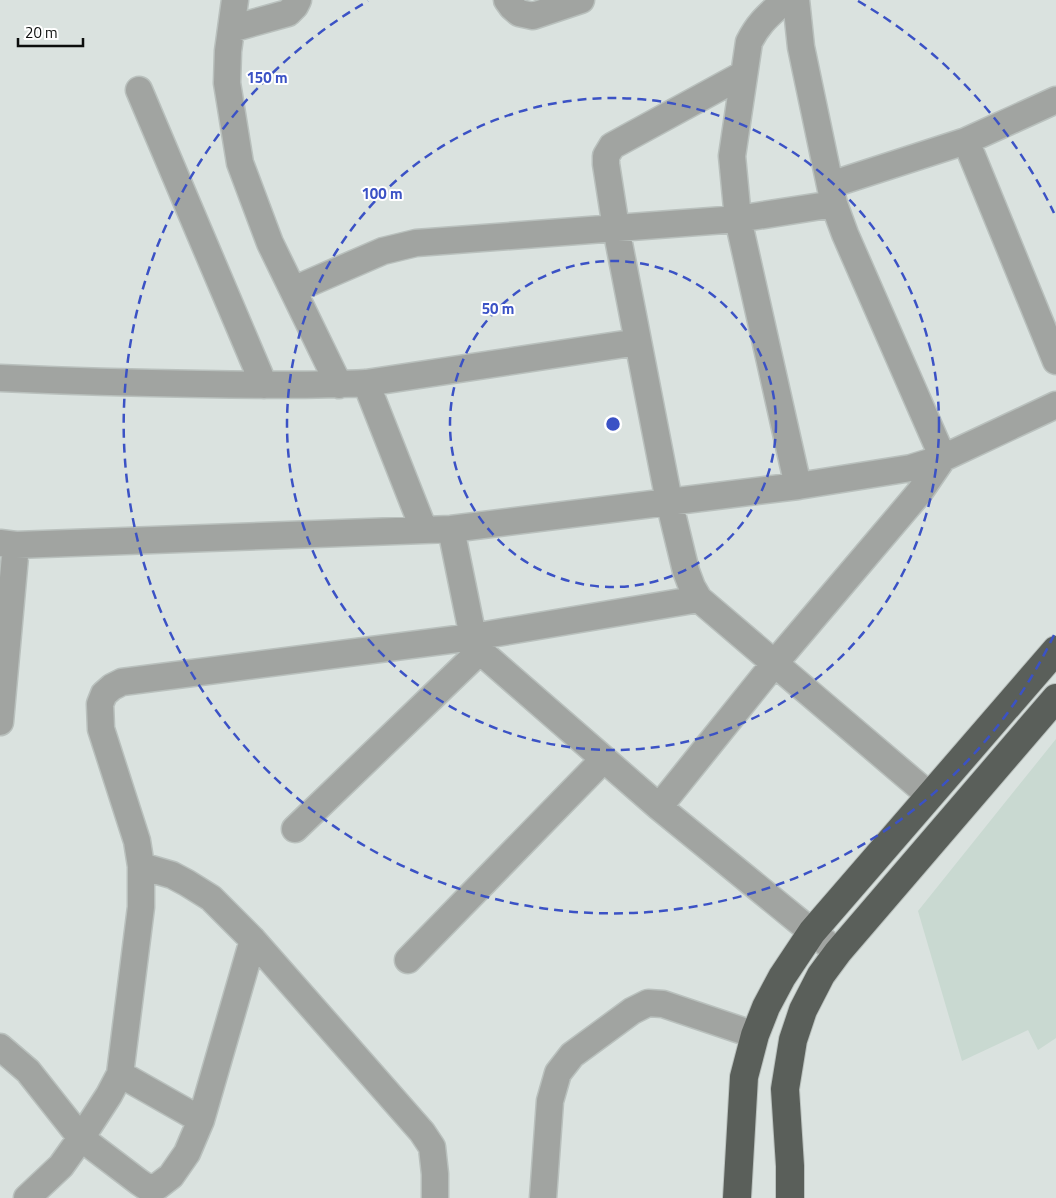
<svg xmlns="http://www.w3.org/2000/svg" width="1056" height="1198" font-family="'Titillium Web',sans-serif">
  <rect width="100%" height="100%" fill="#dae2df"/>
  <path fill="#c9d9d1" d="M1056,739v299l-18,12 -10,-20 -66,31 -44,-150z"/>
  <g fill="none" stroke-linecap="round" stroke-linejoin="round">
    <g stroke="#b9c0bd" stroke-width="29">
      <path id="minor" d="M235,0l-7,51 -1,32 13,80 30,80 69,142
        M507,0l5,7 7,6 14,3 48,-16
        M785,0c-16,15 -26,22 -36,42l-17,114 6,63 60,267
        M231,29l57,-16 7,-7 3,-6
        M744,74l-132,72 -6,10v8l10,64 53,273 17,70 6,16 7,12 230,196
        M139,90l125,295
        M966,141l90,220
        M830,185l136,-44 90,-41
        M293,290l90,-39 33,-8 322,-24 96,-15
        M0,378c67,3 135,5 202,6 55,1 109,2 164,-1l272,-41
        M366,383l58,147
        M451,529l22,108 7,14 179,156 153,125 26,20
        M0,543l16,2 435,-16 347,-43 113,-18 32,-10 113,-53
        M0,722l16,-177
        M659,807l115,-143 145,-171 24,-35 -98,-224 -11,-30 -4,-19 -29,-138 -5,-47
        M295,829l185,-178
        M141,866l31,9 15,8 24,15 42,42 169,192 10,15 3,27v24
        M408,960l195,-200
        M0,1047l28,24 53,67 58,44 9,6 10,-2 13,-10 16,-23 14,-33 52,-180
        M120,1074l81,46
        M27,1198l34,-32 20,-28 28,-43 11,-21 21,-167v-41l-4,-25 -36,-112 -1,-25 4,-10 8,-7 10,-5 351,-45 226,-38
        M543,1198l7,-97 8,-28 14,-18 60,-44 16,-8 15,1 92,31"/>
    </g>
    <g stroke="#b9c0bd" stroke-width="30">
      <path id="highway" d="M737,1198l7,-121 11,-42 11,-28 16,-30 30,-45 244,-282
        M790,1198v-32l-5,-77 8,-49 10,-30 18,-35 17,-23 218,-254"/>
    </g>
    <use href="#minor" stroke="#a1a4a1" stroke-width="26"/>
    <use href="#highway" stroke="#5a5f5a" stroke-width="28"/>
  </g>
  <g fill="none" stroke="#3b52c5" stroke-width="2.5" stroke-dasharray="9 6">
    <circle cx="613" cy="424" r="163"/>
    <circle cx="613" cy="424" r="326"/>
    <path d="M1054 635A489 489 0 1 1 368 1M858 1A489 489 0 0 1 1054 213"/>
  </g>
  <circle cx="613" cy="424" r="8" fill="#3b52c5" stroke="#fff" stroke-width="2.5"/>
  <g font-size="15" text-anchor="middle" font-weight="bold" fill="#3b52c5" stroke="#fff" stroke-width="4" stroke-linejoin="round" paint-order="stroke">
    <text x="267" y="83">150 m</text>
    <text x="382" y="199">100 m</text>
    <text x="498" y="314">50 m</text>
  </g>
  <path d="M18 38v8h65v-8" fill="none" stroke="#0c0e0d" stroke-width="2.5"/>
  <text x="25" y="38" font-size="15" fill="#0c0e0d" stroke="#ffffff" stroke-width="4" paint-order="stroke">20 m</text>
</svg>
